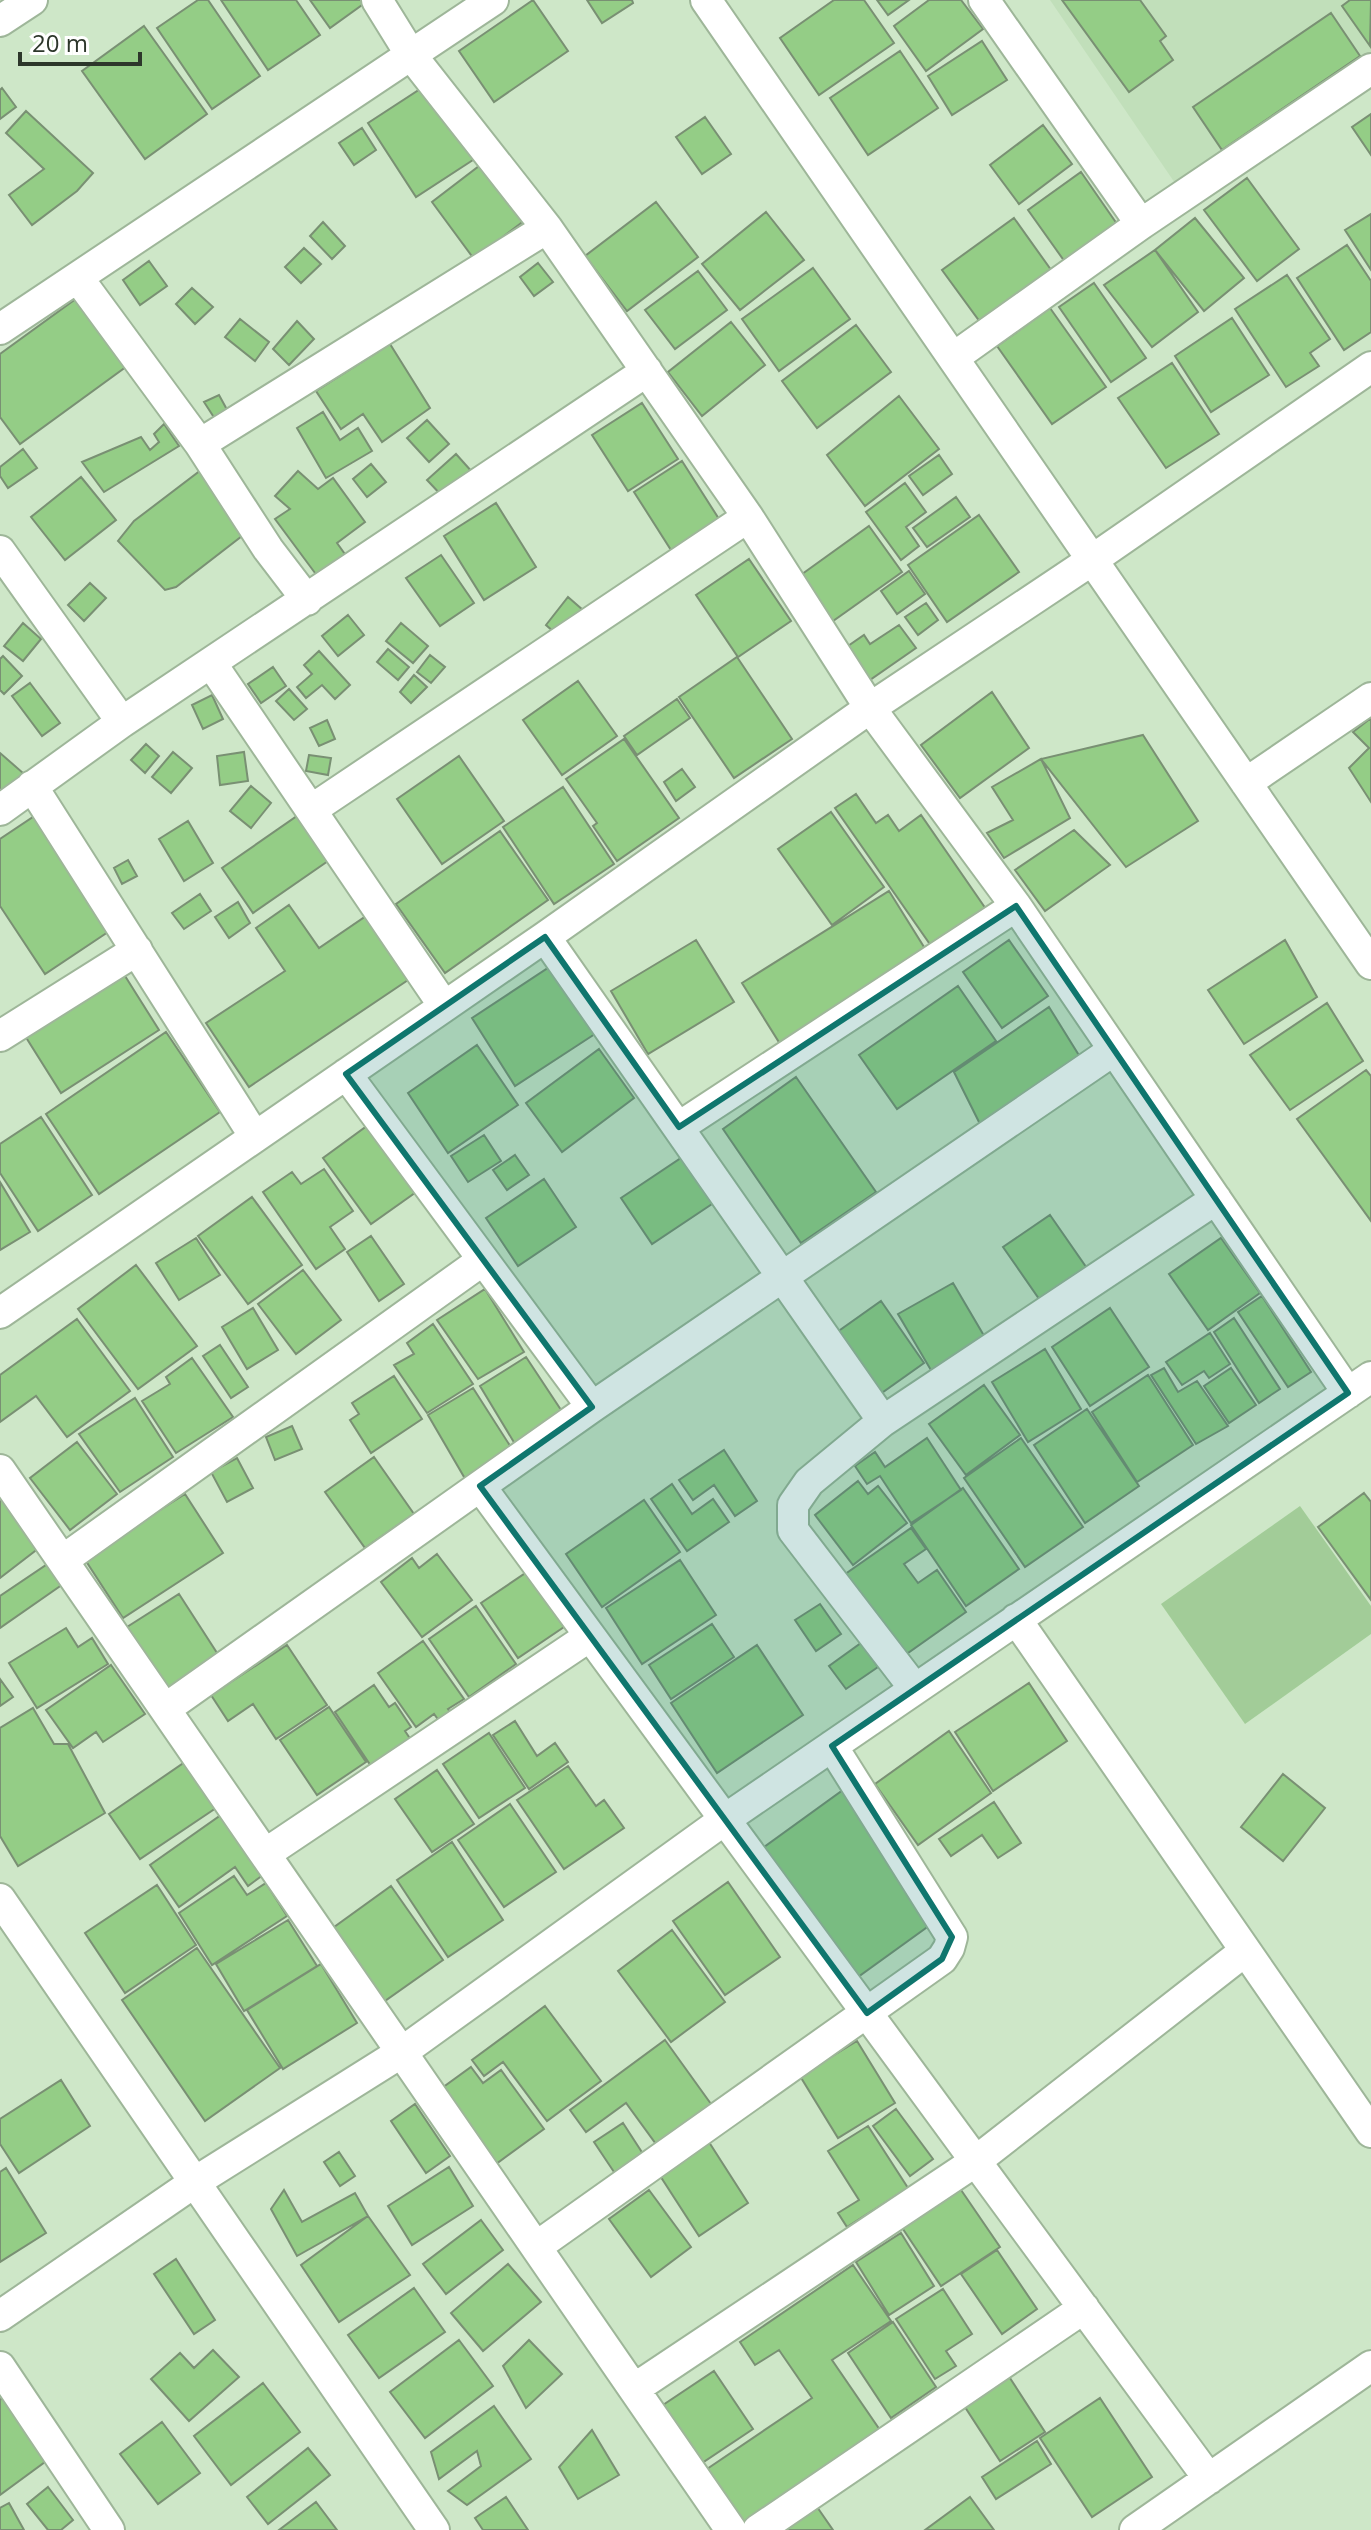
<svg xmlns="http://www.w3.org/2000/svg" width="1371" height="2530" font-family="'Open Sans',sans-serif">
  <rect width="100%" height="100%" fill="#cee7c8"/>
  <path fill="#c1dfba" d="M1050,0h321v53l-194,133z"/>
  <path fill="#a2cc98" d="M1300,1506l71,100v28l-126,90 -84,-120z"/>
  <path fill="#94cd86" stroke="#799073" stroke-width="2" d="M198,0h10l52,76 -48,33 -55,-81z
    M221,0h75l24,35 -52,35z
    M310,0h59l-39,28z
    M533,0l35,51 -74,51 -35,-51z
    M587,0h45l1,3 -31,20z
    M834,0h30l30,43 -75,52 -39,-57z
    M877,0h32l-21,15z
    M929,0h32l22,29 -57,42 -32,-45z
    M1062,0h78l26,36 -6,5 13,19 -44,32z
    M1350,0h21l-1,46 -28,-40z
    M1331,13l29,43 -138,94 -29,-43z
    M144,26l63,88 -62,45 -63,-88z
    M982,41l25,39 -55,35 -24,-39z
    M900,51l38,57 -70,47 -38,-57z
    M428,84l48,74 -60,39 -48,-74z
    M2,88l14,19 -16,12v-29z
    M26,111l67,62 -16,18 -45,34 -23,-30 35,-26 -38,-36z
    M1371,114v41l-19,-28z
    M705,117l26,37 -29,20 -26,-37z
    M1043,125l29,39 -53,40 -29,-39z
    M362,128l14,22 -22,15 -15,-22z
    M483,163l42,57 -51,39 -42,-57z
    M1081,172l36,52 -52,38 -37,-52z
    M1247,178l52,71 -42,32 -53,-71z
    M656,202l42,55 -71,54 -42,-55z
    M766,212l38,48 -64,50 -38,-46z
    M1371,214v56l-26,-40z
    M1014,218l40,56 -71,52 -41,-56z
    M1195,218l49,60 -40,33 -49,-61z
    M323,222l22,24 -13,13 -22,-23z
    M1347,245l24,36v51l-27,18 -47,-72z
    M304,248l17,16 -20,19 -16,-16z
    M1155,250l43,62 -46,35 -48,-62z
    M149,261l18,25 -27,19 -17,-25z
    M538,263l15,19 -19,14 -14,-19z
    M813,268l37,51 -71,52 -37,-52z
    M698,271l29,39 -52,39 -30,-39z
    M1287,275l43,64 -20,14 9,13 -33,21 -51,-78z
    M1094,283l52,75 -35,24 -52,-75z
    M192,288l21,19 -18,17 -19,-20z
    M84,293l50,68 -114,83 -20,-27v-63z
    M1050,308l56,79 -54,37 -55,-78z
    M1232,318l37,57 -58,37 -36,-56z
    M240,319l29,23 -14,19 -30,-24z
    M297,321l17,18 -25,26 -16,-16z
    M731,322l34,43 -63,51 -34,-44z
    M856,325l35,47 -74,56 -35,-47z
    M390,344l40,64 -48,34 -19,-28 -22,15 -25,-38z
    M1172,363l47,71 -53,34 -48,-70z
    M219,395l12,22 -12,8 -15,-23z
    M899,396l40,53 -74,57 -38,-51z
    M642,403l36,56 -50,32 -36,-56z
    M323,412l17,28 18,-12 14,23 -46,27 -29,-50z
    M427,420l22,24 -20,18 -22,-24z
    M164,424l15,22 -75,46 -22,-30 59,-25 9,13 9,-8 -5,-8z
    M23,449l14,19 -29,20 -8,-12v-9z
    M456,454l17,19 -29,25 -17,-18z
    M939,455l13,19 -29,21 -14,-19z
    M682,461l37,58 -48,31 -37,-58z
    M371,464l15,18 -19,15 -14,-18z
    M205,467l46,62 -75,58 -11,3 -47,-49 16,-20z
    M298,471l20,18 15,-11 32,44 -28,21 10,14 -29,20 -43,-58 15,-10 -15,-13z
    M81,477l35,43 -51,40 -34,-43z
    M905,483l21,29 -20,15 13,19 -18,14 -35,-48z
    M956,497l14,20 -43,30 -14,-19z
    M496,503l40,64 -52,33 -40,-64z
    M979,515l40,57 -72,50 -39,-57z
    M869,526l33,46 -76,54 -28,-49z
    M441,555l33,48 -34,23 -34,-48z
    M749,559l42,62 -53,36 -42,-62z
    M909,571l16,23 -28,20 -16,-23z
    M90,583l16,15 -22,23 -16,-16z
    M568,597l16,14 -22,28 -16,-14z
    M926,603l12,17 -20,15 -13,-18z
    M348,615l16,20 -26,21 -16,-20z
    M23,623l18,16 -18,22 -19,-15z
    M401,623l27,23 -15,17 -27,-22z
    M899,625l17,23 -49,34 -18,-26 4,-3 -5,-7 16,-11 6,9z
    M388,649l21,18 -11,13 -21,-18z
    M319,651l31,34 -15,14 -13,-14 -16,13 -9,-11 15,-13 -8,-9z
    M430,655l15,12 -14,16 -14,-11z
    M3,656l19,20 -18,18 -4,-4v-31z
    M737,657l55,82 -58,39 -55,-81z
    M273,667l13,19 -25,17 -13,-19z
    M414,675l13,12 -16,16 -11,-11z
    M578,681l39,55 -55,39 -39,-55z
    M30,683l30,40 -18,13 -30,-40z
    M289,689l18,20 -13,11 -18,-19z
    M992,692l37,56 -69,50 -39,-53z
    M212,695l11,24 -20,10 -11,-24z
    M677,699l13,19 -53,37 -13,-19z
    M1371,718v84l-22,-34 20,-20 -16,-16z
    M327,720l8,19 -16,7 -9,-18z
    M1143,735l55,86 -72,46 -85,-108z
    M624,739l55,79 -62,43 -24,-35 4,-3 -31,-44z
    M146,744l13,12 -14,17 -14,-13z
    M173,752l19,16 -21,25 -19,-16z
    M244,752l4,29 -28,4 -3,-29z
    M0,753l23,20 -21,25 -2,-1z
    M309,755l22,3 -3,17 -22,-4z
    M459,756l45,65 -62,43 -45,-65z
    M1041,759l29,59 -66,40 -17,-25 26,-13 -21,-33z
    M682,769l13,18 -19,14 -12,-19z
    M251,786l20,17 -20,25 -21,-17z
    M563,787l51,77 -60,40 -51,-77z
    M856,794l20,29 12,-8 11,16 22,-16 67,97 -54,38 -99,-142z
    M831,812l53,75 -52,38 -54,-76z
    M39,813l75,115 -69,46 -45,-68v-67z
    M297,816l31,45 -75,52 -31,-45z
    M188,821l25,42 -29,18 -25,-42z
    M1074,830l36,35 -65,46 -30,-41z
    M500,831l48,69 -103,73 -49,-69z
    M128,860l9,16 -15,8 -8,-16z
    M889,891l40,64 -147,92 -40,-64z
    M200,894l11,17 -27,18 -12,-16z
    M238,902l12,21 -21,15 -14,-21z
    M289,905l30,43 53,-36 42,64 -165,111 -43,-64 79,-52 -29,-43z
    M696,940l38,62 -86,52 -37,-63z
    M1009,940l39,56 -46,32 -39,-56z
    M1285,940l32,57 -73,47 -36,-54z
    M557,962l44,68 -86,56 -43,-68z
    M120,968l39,62 -98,63 -39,-62z
    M958,986l38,55 -99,68 -38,-54z
    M1327,1003l36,58 -73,49 -40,-55z
    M1049,1007l36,58 -102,65 -29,-58z
    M166,1032l54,80 -121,82 -53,-80z
    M477,1045l41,60 -70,48 -40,-60z
    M599,1049l35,49 -72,54 -36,-49z
    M1366,1070l5,6v145l-74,-102z
    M796,1077l80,115 -75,51 -78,-114z
    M41,1117l51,78 -54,36 -38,-58v-29z
    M371,1123l48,67 -48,34 -48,-66z
    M484,1135l17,26 -33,21 -17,-26z
    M515,1155l14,20 -22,15 -14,-20z
    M684,1156l31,46 -63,42 -31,-46z
    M324,1169l29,42 -23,16 15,22 -29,20 -53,-77 29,-20 9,12z
    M544,1179l32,48 -58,39 -32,-48z
    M0,1182l30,50 -30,18z
    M252,1197l50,68 -54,39 -50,-68z
    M1050,1215l41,59 -47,32 -41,-59z
    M371,1236l33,48 -25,17 -32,-49z
    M196,1238l24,37 -41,25 -23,-37z
    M1221,1238l39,55 -52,37 -39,-56z
    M136,1265l61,81 -59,43 -60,-80z
    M303,1270l38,50 -45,34 -38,-50z
    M953,1283l37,63 -55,31 -37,-63z
    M485,1289l39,63 -46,27 -41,-59z
    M1262,1296l49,76 -23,15 -50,-75z
    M881,1301l43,62 -48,34 -43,-62z
    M253,1308l25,42 -31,19 -25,-42z
    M1110,1308l39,59 -59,39 -38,-59z
    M1234,1318l46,71 -21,14 -45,-71z
    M77,1319l53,72 -63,46 -31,-41 -36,26v-47z
    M433,1324l40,60 -46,29 -33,-48 20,-11 -7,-11z
    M1210,1333l20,31 -21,14 -5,-7 -22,14 -16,-23z
    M220,1345l28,42 -17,11 -28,-42z
    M1045,1349l36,60 -53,33 -36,-60z
    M526,1357l39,59 -47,33 -38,-63z
    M192,1358l41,59 -57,36 -34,-52 28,-17 -4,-7z
    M1164,1368l14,24 19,-11 31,45 -32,18 -45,-69z
    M1231,1368l25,37 -27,18 -25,-37z
    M1148,1375l45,70 -56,37 -45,-70z
    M394,1376l28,43 -51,34 -21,-33 9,-6 -7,-11z
    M984,1385l36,50 -54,40 -37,-51z
    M473,1388l41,64 -47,30 -39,-67z
    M135,1398l38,59 -53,35 -41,-58z
    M1087,1409l52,77 -54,37 -51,-78z
    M292,1426l10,23 -27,11 -9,-23z
    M927,1438l34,52 -50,33 -31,-47 -13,8 -12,-18 20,-14 10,15z
    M1021,1438l62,89 -58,40 -61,-89z
    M77,1442l40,52 -47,36 -40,-52z
    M724,1450l33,51 -22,15 -21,-31 -21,15 -14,-20z
    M374,1457l40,57 -49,34 -40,-56z
    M237,1458l16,30 -26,14 -16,-30z
    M0,1476l48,65 -48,37z
    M858,1481l10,13 10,-8 29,37 -54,42 -38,-50z
    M672,1484l20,30 21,-15 16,23 -42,29 -36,-52z
    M963,1488l56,81 -53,37 -55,-81z
    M1364,1493l7,9v98l-53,-73z
    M185,1494l38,59 -100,65 -39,-60z
    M644,1500l36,52 -78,55 -36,-53z
    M911,1528l15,21 -22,15 14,19 19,-13 29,42 -68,48 -57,-83z
    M437,1554l35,46 -50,37 -41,-55 31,-24 7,10z
    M680,1560l36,55 -74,49 -36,-56z
    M52,1561l14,21 -66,46v-32z
    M527,1572l37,55 -46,31 -37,-55z
    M179,1594l40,62 -51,33 -41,-62z
    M820,1604l21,30 -25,17 -21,-31z
    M476,1606l40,58 -47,33 -40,-58z
    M712,1624l22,33 -63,42 -22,-34z
    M66,1628l12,19 14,-9 16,26 -71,44 -28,-45z
    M423,1641l41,58 -16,10 6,8 -12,8 -8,-11 -18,13 -38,-54z
    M861,1643l17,24 -32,22 -17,-23z
    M287,1645l40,60 -51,34 -23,-35 -25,17 -17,-26z
    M757,1645l46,70 -86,58 -46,-70z
    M111,1665l34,49 -42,28 -7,-10 -23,16 -27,-38z
    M0,1679l13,18 -13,9z
    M1029,1683l38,58 -74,50 -38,-59z
    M374,1685l15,22 6,-4 16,24 -6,4 8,12 -40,26 -38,-57z
    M329,1707l37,55 -49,33 -37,-55z
    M33,1708l21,36h14l37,69 -87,53 -18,-30v-108z
    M515,1721l22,35 18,-13 13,19 -39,27 -36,-54z
    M949,1731l42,62 -73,52 -43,-61z
    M489,1733l36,55 -46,30 -36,-54z
    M185,1762l31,46 -76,51 -31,-45z
    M568,1766l28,40 8,-6 20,28 -60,41 -47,-69z
    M437,1770l37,54 -42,28 -37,-53z
    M1283,1774l42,34 -42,53 -42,-34z
    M843,1790l94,130 -86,62 -94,-130z
    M994,1802l27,41 -23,15 -16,-23 -31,21 -12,-17z
    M510,1804l46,68 -52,35 -46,-67z
    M221,1815l42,60 -15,11 -13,-19 -56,40 -29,-42z
    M452,1842l51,78 -55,37 -51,-77z
    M234,1876l13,19 19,-12 21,33 -75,49 -33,-52z
    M728,1882l52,75 -55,38 -52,-74z
    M157,1885l39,60 -71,48 -40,-60z
    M391,1886l52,74 -61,43 -52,-73z
    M288,1920l29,46 -73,45 -28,-47z
    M672,1930l53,72 -54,40 -53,-71z
    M197,1948l83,120 -75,53 -83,-121z
    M321,1964l36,59 -74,46 -36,-59z
    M545,2006l56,75 -54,40 -44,-59 -19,14 -12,-16z
    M665,2040l46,64 -55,40 -30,-41 -40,29 -16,-22z
    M857,2041l38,62 -57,35 -38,-62z
    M471,2067l12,16 18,-13 43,59 -48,35 -54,-76z
    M61,2080l29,46 -71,47 -19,-29v-25z
    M415,2104l35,52 -24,17 -35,-52z
    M896,2109l37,50 -23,17 -37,-50z
    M623,2123l22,34 -29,18 -22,-33z
    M868,2126l40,62 -61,39 -9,-14 21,-13 -31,-49z
    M707,2139l41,64 -49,33 -42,-65z
    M339,2152l16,24 -15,10 -16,-24z
    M449,2167l24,39 -61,39 -24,-39z
    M6,2168l40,65 -46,29v-90z
    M959,2187l41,60 -59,39 -40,-60z
    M284,2190l18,32 53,-29 13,23 -71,40 -26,-47z
    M649,2190l42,57 -40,30 -42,-58z
    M368,2216l42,59 -71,47 -38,-57z
    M481,2220l22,30 -57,44 -23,-30z
    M901,2233l33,53 -45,29 -33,-53z
    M997,2250l40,59 -35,25 -41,-60z
    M176,2259l39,61 -21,14 -40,-60z
    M508,2264l33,38 -58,49 -32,-38z
    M853,2265l38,56 -59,39 50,73 -136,92 -39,-56 105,-71 -33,-48 -24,15 -15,-23z
    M414,2288l31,44 -66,46 -31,-43z
    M943,2289l29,45 -26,17 10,15 -21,13 -39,-60z
    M893,2322l43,65 -45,31 -43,-65z
    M459,2340l34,46 -68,52 -35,-46z
    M529,2340l33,34 -36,34 -23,-42z
    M213,2350l26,27 -50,44 -38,-42 29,-26 14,15z
    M714,2371l39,58 -54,36 -39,-58z
    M1008,2375l37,57 -45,29 -37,-57z
    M263,2383l37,49 -69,53 -37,-49z
    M3,2397l46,62 -49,36v-95z
    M1100,2398l52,79 -60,40 -52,-79z
    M494,2406l37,53 -64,46 -19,-14 33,-25 -4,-15 -38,28 -8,-27z
    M162,2422l38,51 -42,31 -38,-50z
    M592,2430l27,45 -41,24 -19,-32z
    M1037,2441l14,23 -55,35 -14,-22z
    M308,2448l22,27 -62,49 -21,-27z
    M48,2487l25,33 -12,10h-13l-21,-26z
    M506,2497l22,33h-45l-8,-12z
    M970,2497l24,33h-69z
    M316,2502l21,28h-58z
    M9,2503l15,27h-24v-22z
    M815,2504l18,26h-57z"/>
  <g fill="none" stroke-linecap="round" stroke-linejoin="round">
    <g stroke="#9eb699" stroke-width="34">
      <path id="minor" d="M377,0l34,55 136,173 201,289 122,191 146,198 332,487
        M706,0l665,964
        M984,0l157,224
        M0,21l32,-21
        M78,278l122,166 68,105 39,51
        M0,329l493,-329
        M953,358l188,-134 230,-155
        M200,444l347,-216
        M0,551l122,171
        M211,663l233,343
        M1246,783l125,-85
        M32,786l223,351
        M0,810l122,-88 525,-351
        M311,810l437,-293
        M545,937l338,484
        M0,1036l137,-86
        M346,1074l246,333
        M679,1127l337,-221
        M0,1313l545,-376 325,-229 222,-148 279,-193
        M0,1470l731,1060
        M480,1486l729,993
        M63,1560l420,-300
        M1016,1619l355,513
        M915,1689l-122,-159v-25l16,-23 74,-61 333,-222
        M165,1709l427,-302 522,-357
        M265,1854l325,-218
        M0,1899l434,631
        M536,2247l406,-288 7,-11 3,-11 -120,-191
        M0,2316l195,-134 207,-130 322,-232 647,-443
        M0,2367l109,163
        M634,2389l342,-228 269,-210
        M758,2530l326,-222
        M1135,2530l236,-164"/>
    </g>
    <use href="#minor" stroke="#fff" stroke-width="30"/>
  </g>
  <path fill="#0f766e" fill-opacity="0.2" stroke="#0f766e" stroke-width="6" stroke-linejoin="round" d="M1016,906l332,487 -516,353 120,191 -10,22 -75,54 -387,-527 112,-79 -246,-333 199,-137 134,190z"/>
  <path d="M20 52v12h120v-12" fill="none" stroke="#2d372b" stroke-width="4"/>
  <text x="32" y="52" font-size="24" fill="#2d372b" stroke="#ffffff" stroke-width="6" paint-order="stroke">20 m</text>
</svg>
